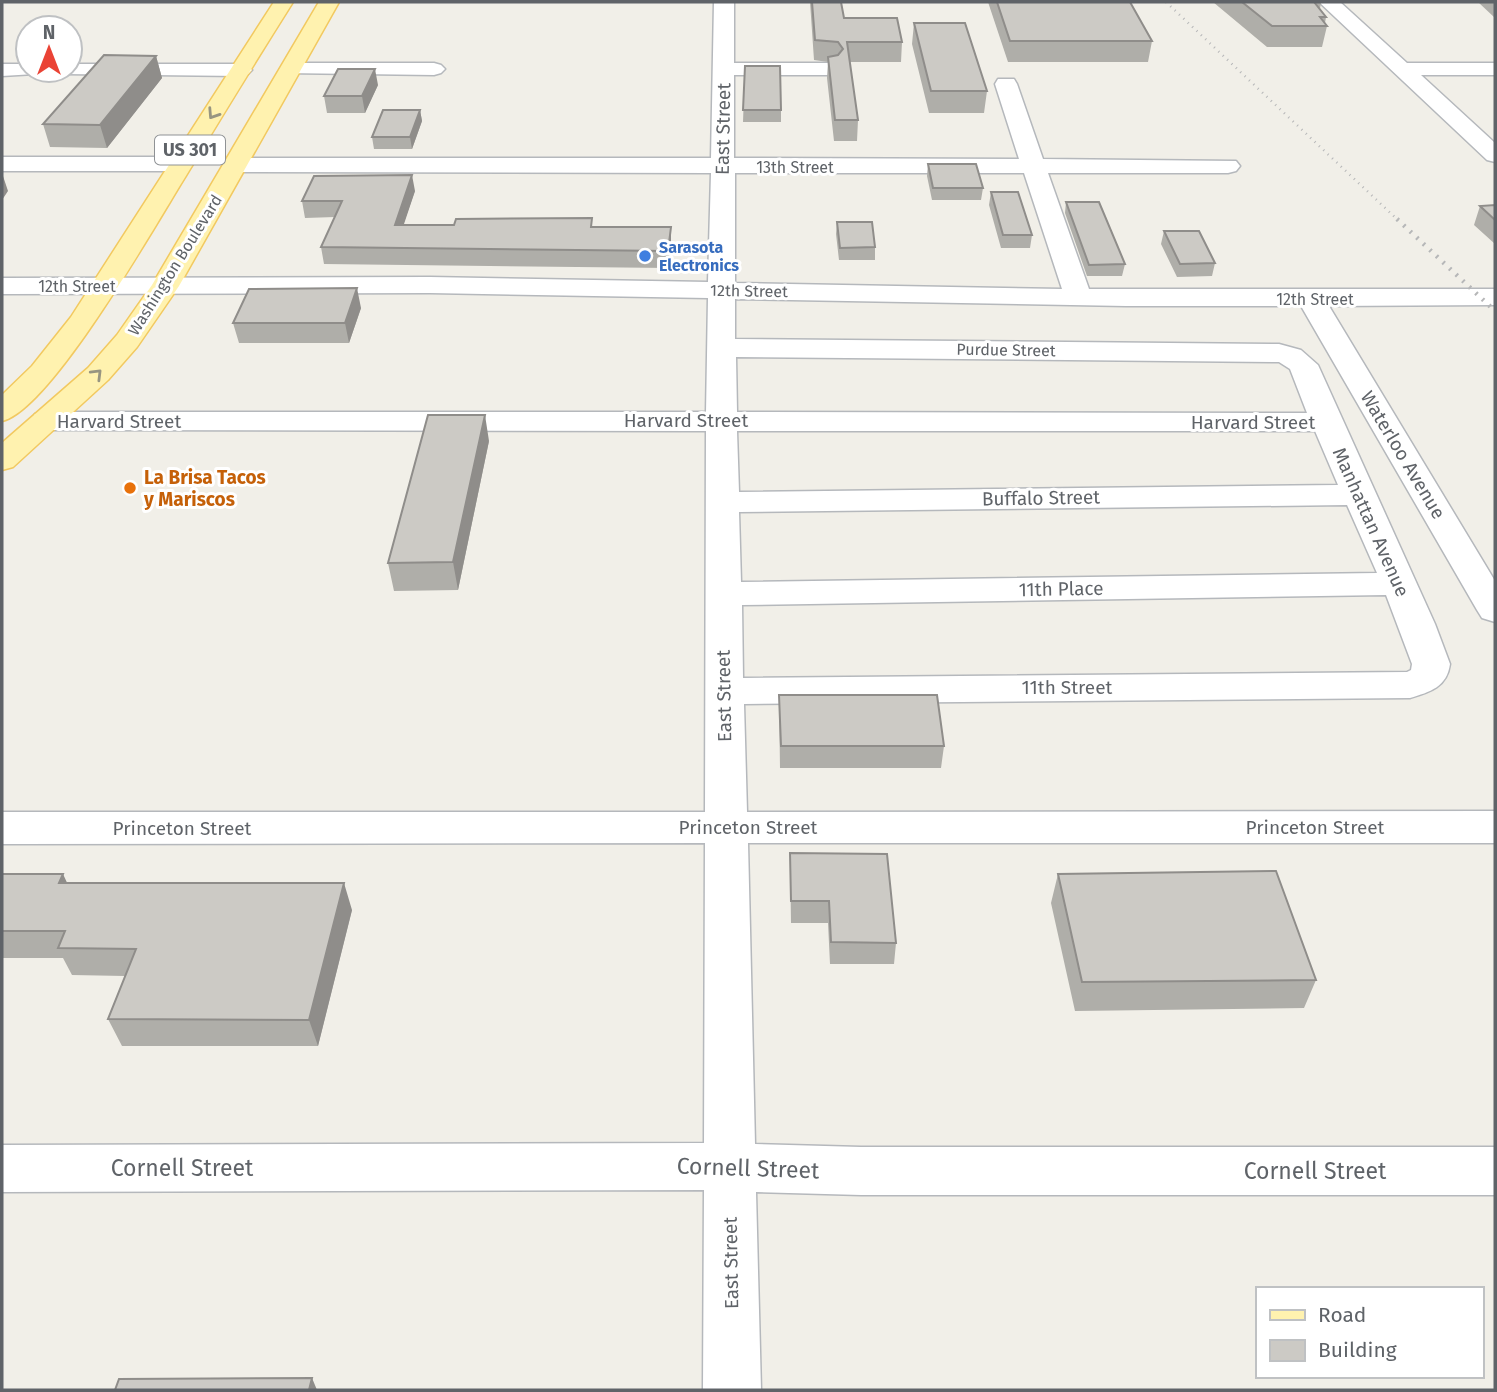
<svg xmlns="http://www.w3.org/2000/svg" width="1497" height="1392" font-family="'Fira Sans',sans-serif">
  <rect width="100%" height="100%" fill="#f1efe8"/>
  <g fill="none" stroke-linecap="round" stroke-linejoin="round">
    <g stroke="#b5b8bc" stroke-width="3">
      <path id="minor" d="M714,2h20v61h95l7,2 4,4 -4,4 -7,2h-95v83l285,1 -24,-75 3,-5h16l3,5 26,75 193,2 4,5 -4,5 -8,2h-180l41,116h406v16l-166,1 166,275v41l-13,-4 -5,-8 -176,-304h-175l-391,-7v40l544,5 22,6 17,15 117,259 15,40c-3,23 -20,28 -40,34l-666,6 3,108 748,-1v32h-747l7,301 106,3h634v48h-634l-105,-3 5,198h-58l1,-200 -702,2v-47l702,-2 1,-300 -703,1v-32h703l1,-381 -660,-1 -11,-2 -4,-7 4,-7 11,-2h660l2,-114 -278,-5 -428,1v-16l428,-1 278,5 3,-109 -476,-1 -8,-2 -4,-5 4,-5 8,-2h476zM735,173h289l38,116 -327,-6zM736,357l543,5 11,7 17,44 -570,-1zM737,431h578l23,54 -599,7zM1347,505l30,68 -636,9 -2,-70zM1386,595l26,69 -1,6 -4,2 -664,6 -1,-73z
        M1319,2h21l67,61h88v12h-74l74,68v19l-8,-2z
        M291,63h143l7,2 4,4 -4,4 -7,2 -150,-2 -4,-4 4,-4z
        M2,64h26v6h11l-4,4 -33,2z
        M70,64h171l7,2 4,4 -4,4 -7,2 -178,-2 -4,-4h11z
        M2,157h179l8,2 4,5 -4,5 -8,2h-179z"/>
    </g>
    <g stroke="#f2c960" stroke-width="3">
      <path id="major" d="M274,2h19c-36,57 -71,114 -106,172 -30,48 -136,236 -185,247v-26l30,-29 39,-49z
        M319,2h20l-160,284 -42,61 -29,33 -95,87 -11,3v-27l86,-75 29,-33 35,-50z"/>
    </g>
    <use href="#minor" fill="#fff" fill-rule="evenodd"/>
    <use href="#major" fill="#fff2af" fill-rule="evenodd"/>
    <path stroke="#b6b7b8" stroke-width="2.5" stroke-dasharray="1 5" stroke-linecap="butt" d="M1166,2l233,219"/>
    <path stroke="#b6b7b8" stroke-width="4.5" stroke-dasharray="2 7" stroke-linecap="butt" d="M1397,219l98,92"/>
  </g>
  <path fill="#afaea9" d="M810,2h31l3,16 58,24 -1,20h-51l8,58 -1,21h-23l-7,-63 1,-16 -14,-2z
    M988,2h142l22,39 -4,21h-140z
    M1213,2h108l-1,7 6,8 -1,6 2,3 -5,21h-55z
    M1478,2h17v16z
    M914,23l73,68 -3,22h-55l-17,-69z
    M156,56l6,22 -55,70 -57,-1 -7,-23z
    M745,66l36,44v12h-38z
    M378,85l-13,28h-38l-3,-17z
    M420,110l2,11 -10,28h-38l-2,-12z
    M928,164l55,24 -2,12h-49l-5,-24z
    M415,191l-12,34 190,2 78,17 -2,24 -345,-4 -3,-17 14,-30 -30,1 -3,-17z
    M991,192l41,43 -2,13h-29l-12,-43z
    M1066,202l59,62 -3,12h-35l-22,-63z
    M1495,205v39l-21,-19 6,-19z
    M837,222l38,25v13h-36l-3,-26z
    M1164,231l51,32 -3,13 -35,1 -16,-33z
    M361,308l-12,35h-110l-6,-20z
    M489,441l-31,149 -64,1 -6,-28z
    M779,695l165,51 -3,22h-161z
    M790,853l106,90 -2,21h-64l-2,-41h-37z
    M2,874l65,9 285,27 -34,136h-196l-14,-27 17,-43 -53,-1 -9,-17h-61z
    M1058,874l258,106 -12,28 -229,3 -24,-108z"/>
  <path fill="#8f8d8a" d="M156,56l6,22 -55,70 -7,-23z
    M375,69l3,16 -13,28 -3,-17z
    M420,110l2,11 -10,28 -2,-12z
    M2,173l6,18 -6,9z
    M412,175l3,16 -17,51 -3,-17z
    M671,227v17l-2,24 -1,-17z
    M357,288l4,20 -12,35 -4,-20z
    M485,415l4,26 -31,149 -5,-28z
    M63,874l13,28 -17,-19z
    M344,883l8,27 -34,136 -9,-26z
    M312,1378l5,12h-8z"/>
  <path fill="#cccac5" stroke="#8f8d8a" stroke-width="2" d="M812,2h29l3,16h53l5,24h-55l11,78h-23l-7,-63 10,-2 5,-6 -5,-7 -23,-2z
    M997,2h133l22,39h-142z
    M1242,2h72l12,15h-6l7,9h-55z
    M914,23h51l22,68h-56z
    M104,55l52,1 -56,69 -57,-1z
    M745,66h35l1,44h-38z
    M338,69h37l-13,27h-38z
    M383,110h37l-10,27h-38z
    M928,164h48l7,24h-50z
    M412,175l-17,50h59l2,-6 136,-1 -1,9h80l-3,24 -347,-4 21,-46h-40l12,-25z
    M991,192h27l14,43h-29z
    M1066,202h33l26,62 -36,1z
    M1495,205v15l-15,-14z
    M837,222h35l3,25 -35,1z
    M1164,231h35l16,32 -35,1z
    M357,288l-12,35h-112l16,-34z
    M428,415h57l-32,147 -65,1z
    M779,695h158l7,51h-163z
    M790,853l97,1 9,89 -65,-1 -2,-41h-38z
    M1276,871l40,109 -234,2 -24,-108z
    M2,874h61l-4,9h285l-35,137 -201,-1 28,-70 -78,-1 7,-17h-63z
    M312,1378l-3,12h-194l4,-11z"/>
  <defs><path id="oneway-chevron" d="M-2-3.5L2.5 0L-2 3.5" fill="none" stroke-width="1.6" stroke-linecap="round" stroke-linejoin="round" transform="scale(1.75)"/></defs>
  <g stroke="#979581">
    <use href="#oneway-chevron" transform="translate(213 114) rotate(123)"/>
    <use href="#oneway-chevron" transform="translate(97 374) rotate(-45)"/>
  </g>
  <circle fill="#3f7fe0" stroke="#fff" stroke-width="2.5" cx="645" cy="256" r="7"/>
  <circle fill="#e8710a" stroke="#fff" stroke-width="2.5" cx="130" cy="488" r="7"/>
  <g text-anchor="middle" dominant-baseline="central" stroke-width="6" stroke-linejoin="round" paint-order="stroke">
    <g font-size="16" fill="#5f6368" stroke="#fff">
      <text x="795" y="167">13th Street</text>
      <text transform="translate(175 265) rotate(-58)">Washington Boulevard</text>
      <text x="77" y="286">12th Street</text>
      <text transform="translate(749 291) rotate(1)">12th Street</text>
      <text x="1315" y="299">12th Street</text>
      <text transform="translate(1006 350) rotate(1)">Purdue Street</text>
    </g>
    <g font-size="16" font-weight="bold" fill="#366cbe" stroke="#fff" text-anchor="start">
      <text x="659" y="247">Sarasota<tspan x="659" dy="18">Electronics</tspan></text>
    </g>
    <rect fill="#fff" stroke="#8f9295" stroke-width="2" x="155" y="135.5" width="70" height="29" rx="5"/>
    <g font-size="18" font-weight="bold" fill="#5f6368">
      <text x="190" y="150">US 301</text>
    </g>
    <g font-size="19" fill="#5f6368" stroke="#fff">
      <text transform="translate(723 129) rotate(-89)">East Street</text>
      <text x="686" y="420">Harvard Street</text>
      <text x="119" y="421">Harvard Street</text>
      <text x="1253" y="422">Harvard Street</text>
      <text transform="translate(1403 455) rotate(59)">Waterloo Avenue</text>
      <text transform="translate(1041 498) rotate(-1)">Buffalo Street</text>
      <text transform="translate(1371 522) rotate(66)">Manhattan Avenue</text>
      <text transform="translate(1061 589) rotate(-1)">11th Place</text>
      <text x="1067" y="687">11th Street</text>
      <text transform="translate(724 696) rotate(-91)">East Street</text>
      <text x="748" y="827">Princeton Street</text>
      <text x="1315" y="827">Princeton Street</text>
      <text x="182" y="828">Princeton Street</text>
      <text transform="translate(731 1263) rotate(-91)">East Street</text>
    </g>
    <g font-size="19" font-weight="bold" fill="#c56008" stroke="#fff" text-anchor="start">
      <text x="144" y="477">La Brisa Tacos<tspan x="144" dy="22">y Mariscos</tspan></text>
    </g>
    <g font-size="23" fill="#5f6368" stroke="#fff">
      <text x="182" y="1168">Cornell Street</text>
      <text transform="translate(748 1168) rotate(2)">Cornell Street</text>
      <text x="1315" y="1171">Cornell Street</text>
    </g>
  </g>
  <rect width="1497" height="1392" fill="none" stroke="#5f6368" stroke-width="7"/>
  <rect x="1256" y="1287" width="228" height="91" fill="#ffffff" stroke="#bfc1c3" stroke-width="2"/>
  <rect x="1270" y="1310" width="35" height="10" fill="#fff2af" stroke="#bfc1c3" stroke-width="2"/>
  <text x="1318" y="1322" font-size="21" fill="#5f6368">Road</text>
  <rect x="1270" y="1340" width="35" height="21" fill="#cccac5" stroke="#bfc1c3" stroke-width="2"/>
  <text x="1318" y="1357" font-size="21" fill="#5f6368">Building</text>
  <g transform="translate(49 49)"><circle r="33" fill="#ffffff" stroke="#bfc1c3" stroke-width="2"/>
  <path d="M0-5L12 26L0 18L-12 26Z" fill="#ea4335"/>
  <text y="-10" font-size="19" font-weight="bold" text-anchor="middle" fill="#5f6368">N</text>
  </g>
</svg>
